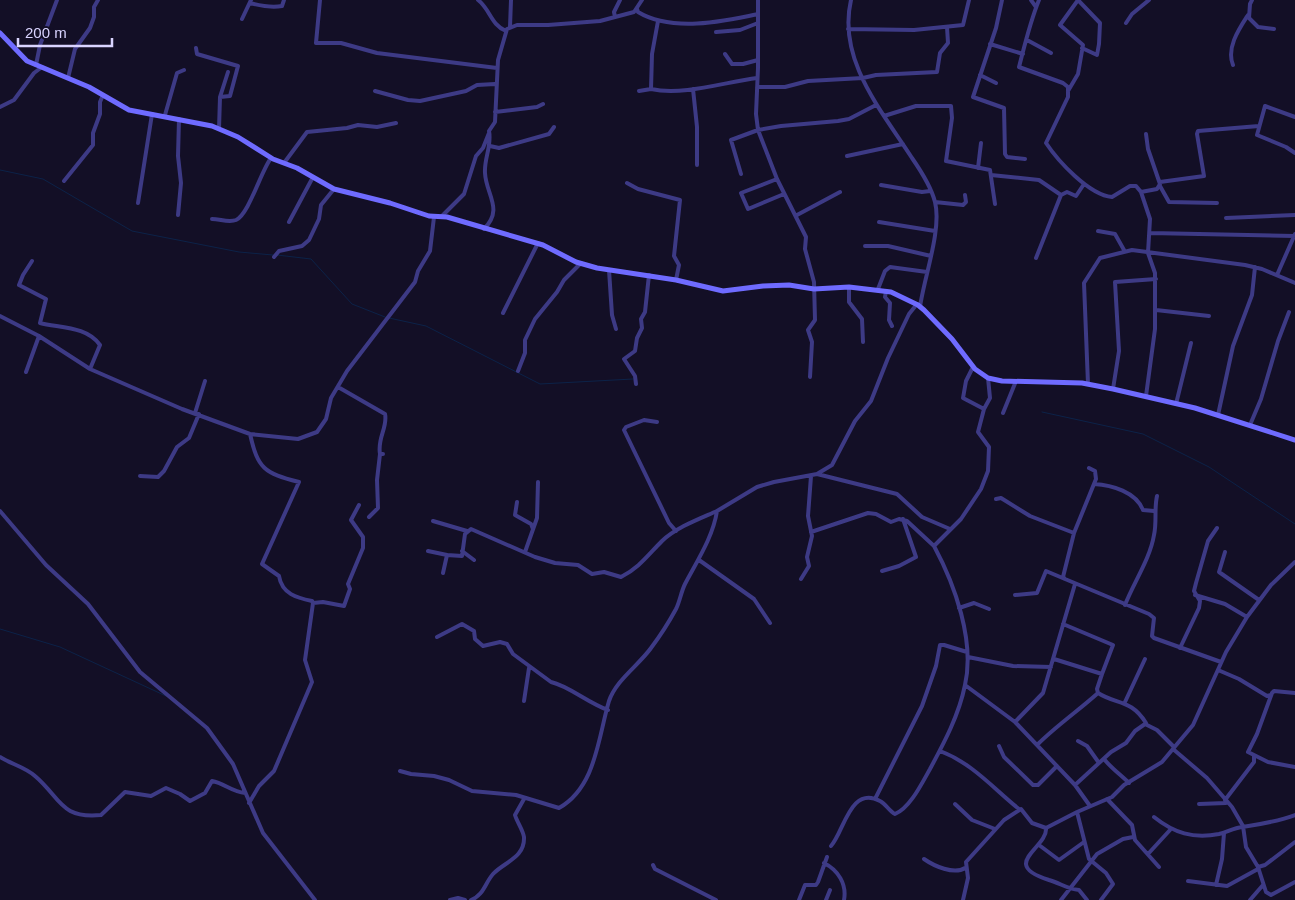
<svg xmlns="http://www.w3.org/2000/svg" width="1295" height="900" font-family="Arial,sans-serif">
  <rect width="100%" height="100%" fill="#130f26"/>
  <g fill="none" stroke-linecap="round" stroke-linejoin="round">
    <path stroke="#0c2248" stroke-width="1" d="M0,170l43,9 89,52 107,21 34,3
      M277,255l34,4 41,45 33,13
      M389,318l37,8 114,58 93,-5
      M1042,412l101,22 66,33 86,57
      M0,629l60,18 106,49"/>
    <path stroke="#3d3a85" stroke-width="4" d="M320,0l-4,43h25l36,10 120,15
      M478,0c12,9 13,25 28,31
      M758,0v68l-2,46 2,16 19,49 29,58 -1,12 9,33 1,38 -7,10 4,12 -2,35
      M851,0c-14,60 31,111 61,158 9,13 19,28 23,44 7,27 -11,76 -15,105
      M1002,0l-6,28 -23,69 31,11 1,46 2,3 18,2
      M1031,0l5,7
      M1039,0c-9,22 -14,44 -20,67l44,16 5,4v10l-22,46c12,18 43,52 66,54l18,-11h6l5,6
      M1078,0l22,23 -1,21 -2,11 -15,-7
      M1252,0l-2,4 -1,14 9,9 16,2
      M250,3c11,3 21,5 32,3l2,-6
      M637,9l1,3c33,20 84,10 120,2
      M615,17l-1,-5 6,-12
      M242,19l9,-19
      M1126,23l6,-9 17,-14
      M510,27l1,-27
      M848,29l66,1 49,-5 6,-25
      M716,32l24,-2 18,-7
      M1027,40l24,13
      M990,44l33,10
      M196,48l1,6 41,12 -8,30 -10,1 -1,32
      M725,54l7,10h11l15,-4
      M36,65l4,-20 17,-45
      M1233,65c-7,-17 6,-36 15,-50
      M980,75l16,8
      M68,78l7,-29 15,-21 4,-11v-10l4,-7
      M757,87h28l23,-6 55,-3 13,-3 61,-3 3,-19 8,-10 -1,-16
      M651,89c32,7 74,-7 106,-11
      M693,89l4,38v38
      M375,91l33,9 12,1 46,-10 11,-6 18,-1
      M639,91l12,-2 1,-35 6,-33
      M1068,91l10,-17 5,-29 -23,-20 18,-25
      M220,97l8,-25
      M0,107l14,-7 20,-27 8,-6
      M495,112l42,-5 6,-3
      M165,115l12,-42 7,-3
      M884,116l32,-10h35l1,12 -6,43 44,9 5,34
      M1295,117l-30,-11 -8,29 29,12 9,6
      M1146,134l2,15 12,35 -3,5 -16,3 9,27 -2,34 7,20v56l-9,67
      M490,146l9,2 50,-14 5,-7
      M847,156l56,-12
      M284,163l23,-31 40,-4 11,-3 19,2 19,-4
      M978,168l3,-25
      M741,174l-10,-34 27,-10 23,-4 57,-5 11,-2 27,-14
      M991,175l48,5 22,15
      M777,179l-36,14 7,16 36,-15
      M64,181l29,-36v-12l7,-19v-12l3,-7
      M1160,182l44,-6 -7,-42 1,-3 61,-5
      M627,183l11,6 42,11 -6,56 5,9 -3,15
      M881,185l41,7 8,-1
      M1160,186l9,16 48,1
      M935,202l28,3 3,-3 -1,-7
      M138,203l14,-89
      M178,215l3,-32 -3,-27 1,-37
      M797,215l43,-23
      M441,217l23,-23 12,-38 7,-8 6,-15
      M1226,218l69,-3
      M212,219c8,0 17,4 24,1 13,-6 25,-49 35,-62
      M289,222l24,-45
      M879,222l56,9
      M484,229c20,-20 2,-34 1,-56 -1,-15 7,-27 4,-42l6,-9 3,-62 9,-31 10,-4h31l52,-4 34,-9 8,-12
      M1098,231l17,3 9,16
      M1150,233l144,3
      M865,246h23l43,10
      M274,257l5,-6 23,-5 7,-6 10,-21 2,-14 13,-16
      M1036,258l25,-63 6,-3 9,4 8,-12
      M32,261l-9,14 -4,10 27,14 -6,24c19,5 47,3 60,22l-10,24
      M609,270l3,45 4,14
      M1277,275l18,-41
      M849,287v15l13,17 1,23
      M878,289l7,-18 5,-4 37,5
      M886,291l-1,6 5,6 -1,17 3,6
      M1156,310l53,6
      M503,313l35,-70
      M0,316l39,20 51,33 92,40 68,25 48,5 19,-7 9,-13 5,-21 16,-27 68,-89 3,-11 12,-20 4,-34
      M973,367l-7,14 -3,17 21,11
      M518,371l7,-18v-13l10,-21 22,-27 7,-12 17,-17
      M26,372l13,-36
      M636,384l-1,-8 -11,-17 11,-8 2,-13 5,-10 -1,-9 4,-7 4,-37
      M1088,384l-4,-101 16,-25 32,-8 113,15 17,4 33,14
      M338,387l47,27c3,13 -8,24 -5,40h3
      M1113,389l6,-38 -4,-69 41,-3
      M1176,404l15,-61
      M195,413l10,-32
      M1003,413l13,-32
      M1218,415l15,-69 19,-51 3,-28
      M657,422l-13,-2 -18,7 -2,3 45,93 7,8
      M1250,425l11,-26 17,-58 11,-29
      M250,434c8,35 14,39 49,48l-37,82 17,12c3,18 18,22 33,25l1,2 10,-1 21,4 6,-17 -2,-5 15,-36v-11l-12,-17 8,-15
      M1089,468l6,3 1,8 -22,54 -11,44 2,2 84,35 5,4 -2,18 2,2 67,24
      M817,474l80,20 25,23 28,12
      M140,476l18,1 6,-6 13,-24 12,-9 10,-24
      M1094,484c18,1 42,8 49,26l11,1
      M996,499l5,-1 29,18 44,17
      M517,502l-2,13 16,9 2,5
      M0,511l46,54 42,39 52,68 67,56 26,36 30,69 52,67
      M369,517l9,-9 -1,-28 3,-26
      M433,521l34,10
      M811,532l57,-19 8,1 15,8 8,-3 8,2 27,25
      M428,551l19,4
      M462,551l12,9
      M525,552l12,-34 1,-36
      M1225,552l-6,20 40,28
      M699,560l55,39 16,24
      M882,571l17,-5 17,-9 -13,-38
      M443,573l4,-18 15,1 3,-22 6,-5 64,28 20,6 23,2 14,9 12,-2 17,5c18,-9 27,-22 41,-36 15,-14 37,-22 55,-30
      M801,579l8,-13 -2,-9 5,-21 -4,-20 3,-40
      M1015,595l22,-2 9,-22 19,8
      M1195,595l30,9 22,13
      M1125,605c9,-23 25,-46 29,-70 3,-13 0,-26 3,-39
      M959,608l15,-5 15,6
      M1063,624l50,21 -11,29
      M437,637l25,-13 12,7 1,8 8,7 17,-4 7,2 6,10 38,28c18,4 37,21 57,28
      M1180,648l19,-40 1,-7 -6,-10 2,-8 12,-42 9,-13
      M968,657l45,9 38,1
      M1054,659l48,15 -5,15 1,4c19,12 33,6 48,30
      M1218,670l21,9 28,17 4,-1
      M965,685l50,37 60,63 15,21
      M1295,693l-21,-2 -2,2 -15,41 -9,18 20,10 27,5
      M524,701l5,-33
      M1125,702l20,-43
      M1015,722l28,-29 32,-109
      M1078,741l9,5 12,17
      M1037,745c19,-19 41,-34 61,-52
      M999,746l5,11 29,28h5l19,-19
      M1173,749l34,29 25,29 11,19 3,21 12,20 8,25 5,3 24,-13
      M940,751c32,12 53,37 79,58
      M0,757c11,7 25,10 35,19 26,22 25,43 66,39l24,-23 26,4 15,-8 14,6 10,7 15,-8 7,-12c12,2 20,11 33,12
      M1104,759c7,9 17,16 25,24
      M400,771l11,3 23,2 15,4 23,11 44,4 43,13c37,-21 39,-70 50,-107 7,-21 30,-36 42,-53 9,-12 18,-26 25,-39 4,-8 5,-17 9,-25 12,-23 28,-47 32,-73l40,-24 17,-5 43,-8 15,-9 23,-44 16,-20 17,-43 21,-44 8,-10
      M1075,785l36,-33 15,-9 9,-12 10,-7 12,6 17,17
      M875,799l47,-93 14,-40 4,-21h4l23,7
      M1107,799l25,26 3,15 24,27
      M1225,800l29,-38v-6
      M249,803l10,-17 15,-15 38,-89 -7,-22 8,-57
      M955,804l17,16 23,9
      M1199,804l27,-1
      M1154,817c20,16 39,22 65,17 8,-2 15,-6 23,-7 18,-3 35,-5 53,-12
      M1046,828c2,20 -48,36 3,52 11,3 18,9 30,10l8,10
      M1039,845l20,15 25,-18
      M831,846c13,-14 19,-61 49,-45 6,3 9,10 15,13 15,-6 27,-31 35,-45 14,-26 29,-54 35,-84 10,-44 -10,-100 -31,-139l27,-27 20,-30 7,-18 1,-24 -11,-15 6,-23 6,-11 -2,-20
      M1148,854l22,-24
      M924,859c10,7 30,16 41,9
      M824,863c14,7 23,21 20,37
      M653,865l2,4 61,31
      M1258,867l7,-2 30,-23
      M1188,881l39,5 31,-17
      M1216,885l6,-26 2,-26
      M450,900l8,-2 7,2
      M471,900c13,-5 14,-17 22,-26 11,-12 32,-16 31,-37 -1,-7 -7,-15 -9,-22l9,-16
      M799,900l6,-15h11l2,-3 9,-25
      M826,900l4,-10
      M963,900l5,-22 -2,-16 38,-42 17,-11 11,14 14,5 31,-16
      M1061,900l36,-46 26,-15 10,-2
      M1101,900l12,-16 -7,-11 -17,-14 -12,-47 35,-15 12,-12 38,-23 31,-37 33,-73 21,-35 24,-32 24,-23
      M1250,900l13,-15"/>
    <path stroke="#6f6bff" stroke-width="5" d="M0,33l27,28 62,26 40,23 83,16 26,11 35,22 24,9 37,21 56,14 39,13 18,1 96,28 33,17 21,6 79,12 47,11 40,-5 26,-1 25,4 35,-2 42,5 27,13 6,5 28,29 23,30 13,9 14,3 80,2 31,6 82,19 100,32"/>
  </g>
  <path d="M18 38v8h94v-8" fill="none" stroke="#d9d4ff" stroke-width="2.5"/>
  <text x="25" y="38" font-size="15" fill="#d9d4ff" stroke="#130f26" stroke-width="4" paint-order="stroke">200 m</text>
</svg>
